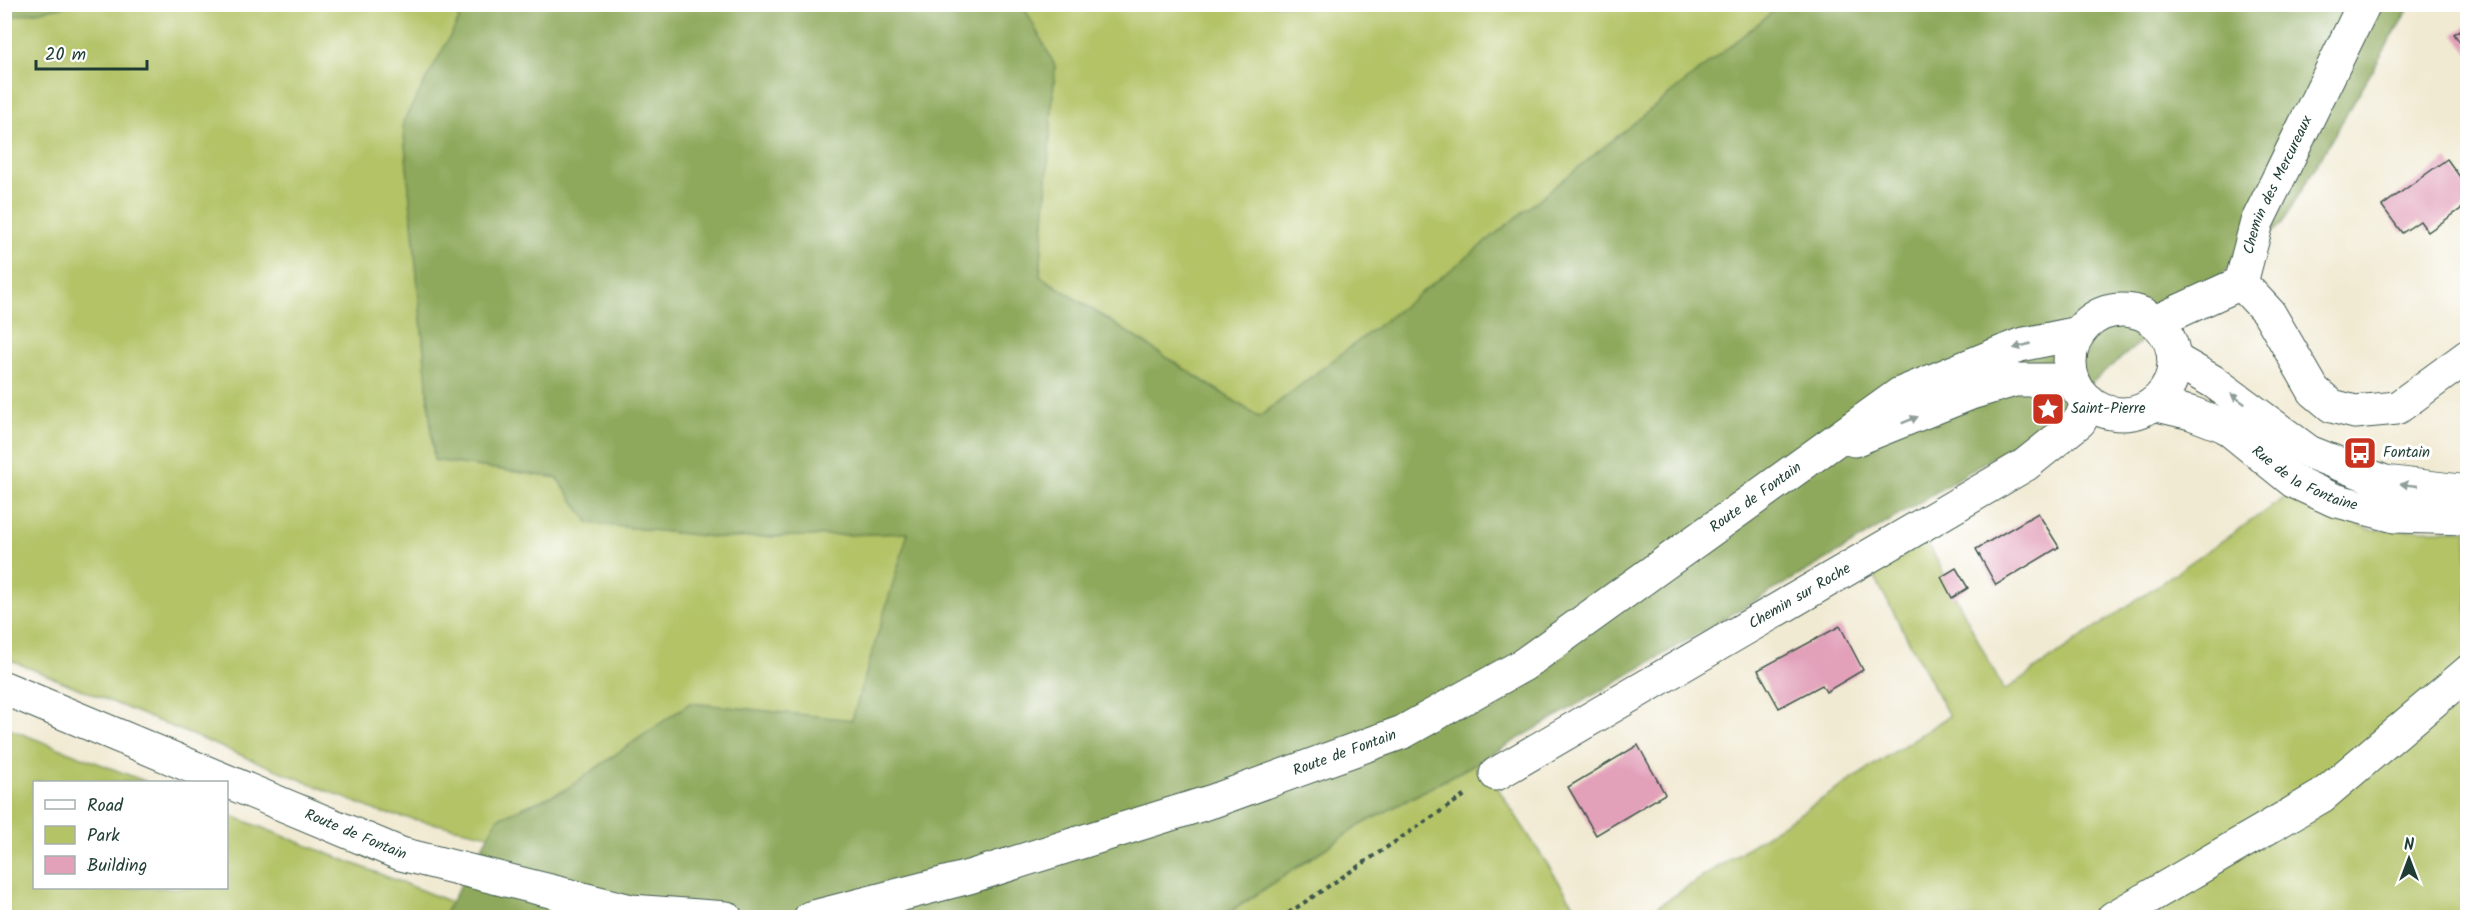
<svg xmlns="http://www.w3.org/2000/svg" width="2472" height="922" font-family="Kalam,sans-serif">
  <rect width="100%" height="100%" fill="#fff"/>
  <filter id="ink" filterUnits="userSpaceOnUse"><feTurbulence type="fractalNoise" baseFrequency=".0167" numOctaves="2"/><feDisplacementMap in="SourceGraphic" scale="12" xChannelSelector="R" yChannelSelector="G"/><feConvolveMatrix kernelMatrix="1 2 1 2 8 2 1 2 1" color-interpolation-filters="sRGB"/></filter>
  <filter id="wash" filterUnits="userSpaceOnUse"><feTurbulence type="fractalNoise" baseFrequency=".008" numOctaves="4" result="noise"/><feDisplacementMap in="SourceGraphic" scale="24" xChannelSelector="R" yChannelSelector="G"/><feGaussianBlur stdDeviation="1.35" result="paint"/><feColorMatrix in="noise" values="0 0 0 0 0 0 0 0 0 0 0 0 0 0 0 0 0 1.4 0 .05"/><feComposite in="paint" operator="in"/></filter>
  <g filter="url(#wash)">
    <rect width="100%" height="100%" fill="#f1ead3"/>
    <path fill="#b3c366" stroke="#69804d" stroke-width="1.5" d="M72,4l383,1 4,15 -56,103 31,337 123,18 32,45 133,15 187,-5 -57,187 -162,-17 -127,88 -65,27 -9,17 -110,-23 -374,-154 -1,-640z
      M1023,5h758l-329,264 -193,148 -219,-141 15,-209z
      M2287,496l84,34h96v387l-827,1 309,-202 -76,-142 54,-33 77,150z
      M4,727l143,55h-113v106h192l1,-74 224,88 -8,16 -438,-1z
      M1480,761l102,156 -360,1 137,-92z"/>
    <path fill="#8ea95b" stroke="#567348" stroke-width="1.5" d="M5,4h67v1l-67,13z
      M455,5h568l32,61 -15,210 219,141 193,-148 329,-264h630l-130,220 -252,210 -190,117 -359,209 -121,65 -137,91h-779l55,-99 65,-27 127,-88 162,17 56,-187 -186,5 -133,-15 -32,-45 -123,-18 -31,-338 56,-102z"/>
    <g id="blocks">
      <path fill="#e2a0b9" d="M2468,25v29l-14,-20z
        M2447,159l21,29v16l-40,28 -8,-11 -18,12 -20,-27z
        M2038,513l21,34 -63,38 -20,-36z
        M1956,568l12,20 -16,10 -11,-21z
        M1840,626l23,44 -37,22 -4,-7 -43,23 -21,-38z
        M1638,745l27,49 -69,41 -28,-48z"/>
    </g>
  </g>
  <g filter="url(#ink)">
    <use href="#blocks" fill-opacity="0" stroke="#3e574c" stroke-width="1.5"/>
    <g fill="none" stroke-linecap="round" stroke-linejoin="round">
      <g stroke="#3e574c" stroke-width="35">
        <g id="minor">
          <path d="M2241,283l28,30 45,78 18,15 23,6 42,-4 71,-52"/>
          <path id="s1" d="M2241,283l16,-61 107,-218"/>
          <circle cx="2122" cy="362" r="52"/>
          <path d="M2155,322l86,-39"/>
          <path d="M2174,359l40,23 95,70 76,30 83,10"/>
          <path id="s2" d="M2153,404l38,9 34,13 68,55 41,19 61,16 73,2"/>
          <path d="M1854,440l117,-47 44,-13h58"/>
          <path id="s3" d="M4,688l397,166 230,57 95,7"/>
          <path id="s4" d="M1496,774l529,-309 55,-44 8,-20"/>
          <path id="s5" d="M810,918l159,-41 244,-76 190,-69 120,-67 377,-271 120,-49 59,-12"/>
          <path d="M2113,918l209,-122 146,-124"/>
        </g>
      </g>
      <path stroke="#3e574c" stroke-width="4" stroke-dasharray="4.5 4.5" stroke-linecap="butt" d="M1281,918l187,-125"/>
      <use href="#minor" stroke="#fff" stroke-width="33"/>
    </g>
    <defs><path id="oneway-solid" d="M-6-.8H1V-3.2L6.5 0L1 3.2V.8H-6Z" transform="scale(1.5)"/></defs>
    <g fill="#8f9e9a">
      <use href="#oneway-solid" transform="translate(2022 346) rotate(164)"/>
      <use href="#oneway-solid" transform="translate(2238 399) rotate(-144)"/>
      <use href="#oneway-solid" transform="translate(1910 420) rotate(-22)"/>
      <use href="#oneway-solid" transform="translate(2409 485) rotate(-174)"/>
    </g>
  </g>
  <defs>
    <g id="sight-square" transform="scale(1.725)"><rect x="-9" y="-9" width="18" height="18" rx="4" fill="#c8321e" stroke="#fff"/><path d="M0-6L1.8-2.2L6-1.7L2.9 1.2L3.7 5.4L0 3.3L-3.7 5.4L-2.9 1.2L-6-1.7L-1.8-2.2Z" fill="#fff"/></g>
    <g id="bus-square" transform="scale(1.725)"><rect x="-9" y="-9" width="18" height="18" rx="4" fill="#c8321e" stroke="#fff"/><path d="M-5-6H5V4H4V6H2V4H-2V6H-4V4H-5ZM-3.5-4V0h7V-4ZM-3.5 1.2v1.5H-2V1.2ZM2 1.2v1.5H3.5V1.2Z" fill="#fff"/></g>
  </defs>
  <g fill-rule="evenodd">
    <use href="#sight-square" x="2048" y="409"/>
    <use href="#bus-square" x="2360" y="453"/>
  </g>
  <g text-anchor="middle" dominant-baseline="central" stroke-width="6" stroke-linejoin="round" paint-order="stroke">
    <g font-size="15" fill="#1f3d34" stroke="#fff">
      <text stroke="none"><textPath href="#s1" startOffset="105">Chemin des Mercureaux</textPath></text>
      <text stroke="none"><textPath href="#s2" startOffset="172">Rue de la Fontaine</textPath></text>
      <text stroke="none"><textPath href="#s5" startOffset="1046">Route de Fontain</textPath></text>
      <text stroke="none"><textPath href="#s4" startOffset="352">Chemin sur Roche</textPath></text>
      <text stroke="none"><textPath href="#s5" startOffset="560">Route de Fontain</textPath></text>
      <text stroke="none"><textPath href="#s3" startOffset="381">Route de Fontain</textPath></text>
    </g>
    <g font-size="15" fill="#1f3d34" stroke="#fff" text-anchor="start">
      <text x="2071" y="409">Saint-Pierre</text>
      <text x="2383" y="453">Fontain</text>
    </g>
  </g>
  <rect width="2472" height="922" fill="none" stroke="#fff" stroke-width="24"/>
  <rect x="33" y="781" width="195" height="108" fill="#ffffff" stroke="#a5b1ae" stroke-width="1.5"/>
  <rect x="45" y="800" width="30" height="9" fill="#ffffff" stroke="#a5b1ae" stroke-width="1.5"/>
  <text x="87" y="811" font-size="18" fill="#1f3d34">Road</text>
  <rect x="45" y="826" width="30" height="18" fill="#b3c366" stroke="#a5b1ae" stroke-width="1.5"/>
  <text x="87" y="841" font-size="18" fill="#1f3d34">Park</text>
  <rect x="45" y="856" width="30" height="18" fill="#e2a0b9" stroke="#a5b1ae" stroke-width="1.5"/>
  <text x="87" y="871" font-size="18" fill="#1f3d34">Building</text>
  <g transform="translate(2409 859)" stroke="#ffffff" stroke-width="4.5" paint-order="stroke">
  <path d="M0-4.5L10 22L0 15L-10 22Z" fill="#1f3d34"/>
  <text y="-9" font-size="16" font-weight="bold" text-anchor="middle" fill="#1f3d34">N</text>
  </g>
  <path d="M36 60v9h111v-9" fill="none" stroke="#1f3d34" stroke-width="3"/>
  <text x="45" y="60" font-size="18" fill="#1f3d34" stroke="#ffffff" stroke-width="4.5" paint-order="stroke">20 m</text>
</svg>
